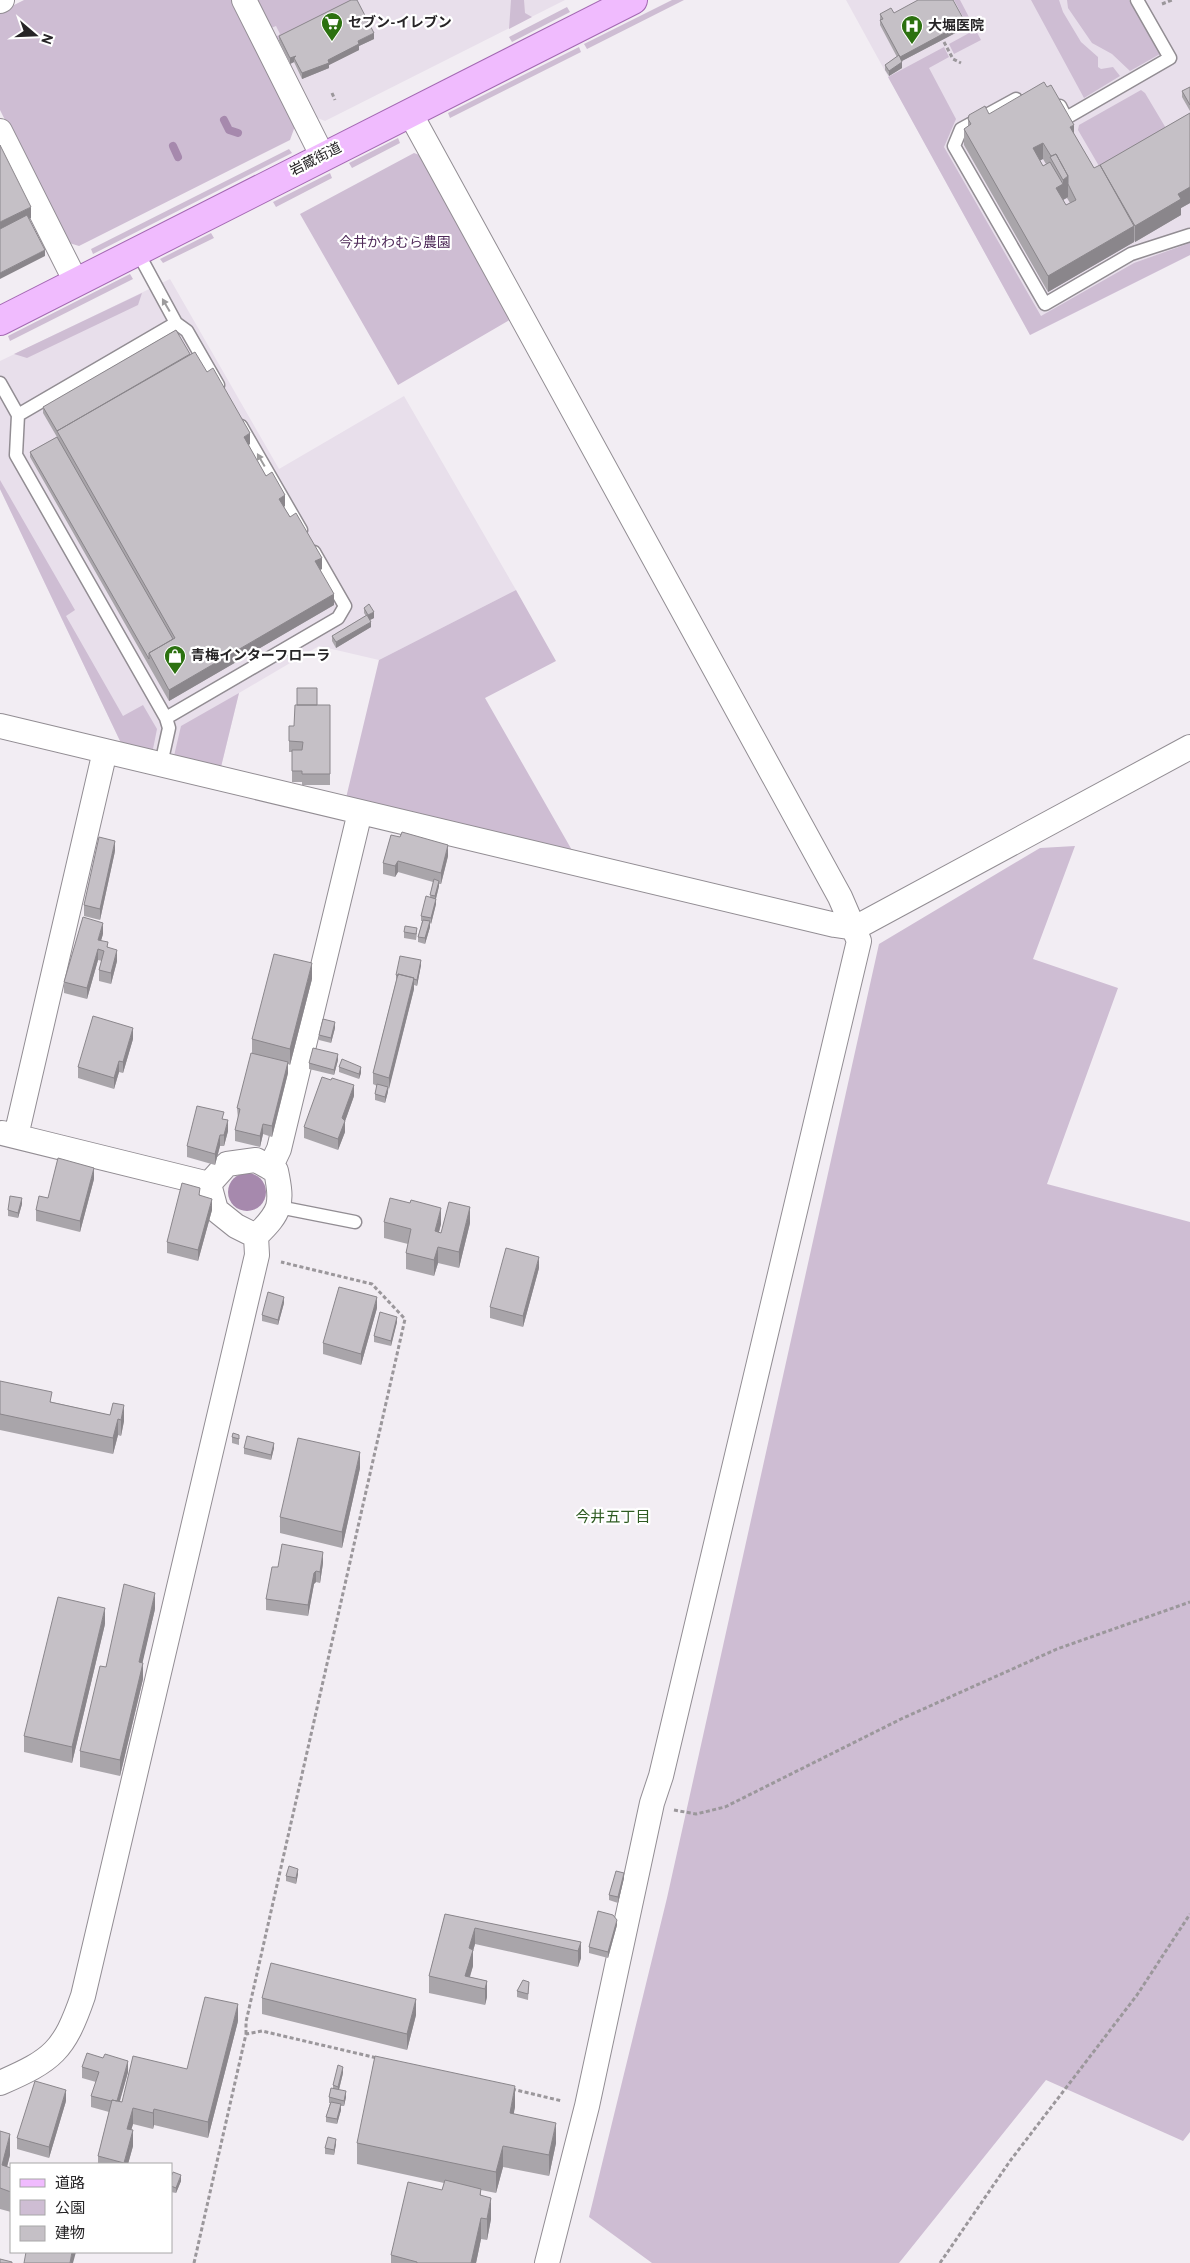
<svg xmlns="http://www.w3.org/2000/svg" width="1190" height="2263" font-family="Overpass,'Noto Sans JP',sans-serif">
  <rect width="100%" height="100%" fill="#f2edf3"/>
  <path fill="#e8dfeb" d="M256,0h309l-240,121 -10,-4z
    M846,0h344v255l-160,80z
    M170,279l109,190 125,-73 112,194 -137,70 -60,-14 -80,47 -18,74 -100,-24 -121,-254v-128z"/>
  <path fill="#cebdd3" d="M24,0h208l63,126 -5,14 -211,106 -13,-4 -66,-132v-98z
    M257,0h99l-79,40 -1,-3 4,-3 -4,-8 -5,2z
    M511,0h13l1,13 7,4 -23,12z
    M672,0h12l-97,49 -3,-5z
    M954,0h6l21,40 -27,14 -5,-10 22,-12z
    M1031,0h28l4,12 18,30 17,15v10l3,2 12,-2 7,9 -36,22z
    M1067,0h62l31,54 -30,17 -18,-17 -20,-11 -24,-35z
    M567,7l3,5 -58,30 -3,-5z
    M579,47l2,5 -131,66 -2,-5z
    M944,47l5,10 -20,11 27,51 -12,28 97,169 93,-53 56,-20v12l-160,80 -142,-258z
    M1141,90l4,3 25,42 -64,43 -28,-48 1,-5z
    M398,138l2,5 -48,25 -3,-5z
    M289,149l3,4 -199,101 -2,-5z
    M414,153l11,4 88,161 -115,67 -98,-171z
    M330,173l2,5 -56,29 -3,-5z
    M211,233l3,5 -51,25 -3,-4z
    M130,274l3,5 -123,62 -2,-5z
    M142,293l-4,12 -111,53 -13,-4z
    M0,480l75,130 -9,6 57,100 20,-11 14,24 -4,20 -3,1 -29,-7 -121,-254z
    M516,590l40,71 -71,37 88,154 -227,-54 33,-138z
    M239,693l-18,74 -47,-11 7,-30z
    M1075,846l-42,113 85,29 -71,196 143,38v910l-7,9 -137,-61 -147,183h-247l-63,-46 78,-319 212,-954 161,-96z"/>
  <path fill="#a689ad" d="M228 1192a19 19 0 1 1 38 0a19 19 0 1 1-38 0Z"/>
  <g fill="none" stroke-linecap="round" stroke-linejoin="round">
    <path stroke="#a689ad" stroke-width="8" d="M224,120l5,10 9,3
      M173,146l5,11"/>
    <g stroke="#928d93" stroke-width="15">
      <path id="lane" d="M1016,99l-55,30 -7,17 91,158 86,-50 59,-19
        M1060,106l6,12 104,-60 -33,-58
        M137,251l39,72 11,8 31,54
        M0,383l18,32 -2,40 150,263 3,10 -8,36
        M18,415l158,-92
        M241,426l60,104
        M166,718l172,-100 7,-12 -31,-54
        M278,1205l11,4 66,13"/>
    </g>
    <g stroke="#928d93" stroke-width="26">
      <path id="street" d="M244,0l79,157
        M0,1l2,-1
        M410,113l430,784 19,44 -198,835 -9,27 -65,303 -40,157
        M0,131l76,151
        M0,726l835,199 20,3 335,-181
        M2,1133l207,51
        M16,1136l89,-385
        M256,1160l20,11c7,33 5,41 -20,65l-20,-10 -20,-16 -7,-26 18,-20z
        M270,1168l9,-19 81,-337
        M0,2083c53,-23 64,-32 83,-87l174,-741 -1,-19"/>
    </g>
    <g stroke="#a368b2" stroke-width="30">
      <path id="primary" d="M0,321l633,-321"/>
    </g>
    <path stroke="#9b979b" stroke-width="3" stroke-dasharray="4 2.5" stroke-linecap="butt" d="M1162,4l10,-4
      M944,42l9,17 8,4
      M332,93l3,7
      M674,1810l22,4 29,-7 176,-88 156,-70 133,-47
      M246,2034v-12l159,-703 -33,-35 -91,-22
      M512,2089l50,12
      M194,2263l52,-229 16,-3 115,27
      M940,2263l70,-102 127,-166 53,-81"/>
    <use href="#lane" stroke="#fff" stroke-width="12"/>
    <use href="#street" stroke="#fff" stroke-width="24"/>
    <use href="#primary" stroke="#f0bbfe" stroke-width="28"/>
  </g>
  <path fill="#a9a5aa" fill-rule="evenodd" d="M894,13l71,15 -63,33v7l-13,8 -4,-6v-5l12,-8 -17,-32v-11z
    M279,36l95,3 -15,7v4l-30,15v3l-27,11 -8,-17 -4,2 -11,-23z
    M1190,87v24l-8,-14v-6z
    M1190,113v90l-9,5v7l-46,27 -1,-2v2l-86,50 -84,-147v-16l4,-3v-7l21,-5 85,20 20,34 6,-1v-2zM1043,159l3,5 -3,2 -3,-6zM1067,198l3,5 -4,2 -3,-5z
    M190,354l60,90 -2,1 18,31 19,30 -1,1 38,62 -2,1 14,35 -165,96 -139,-244v-5l27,-15 -14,-24v-6z
    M364,608l10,10 -4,2 1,7 -35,21 -4,-7v-5l34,-20 -2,-3z
    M317,705h13v80h-28v-3h-10v-30h-3v-26h5z
    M391,835l57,21 -7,28h-2v2l-3,13v5l-5,20 -1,-1v4l-5,17 -7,-2v-5l4,-16h-1v-5l9,-19 3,-15 -35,-10 -3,5 -12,-3v-11z
    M115,851l-15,69 -16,-4v-11z
    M404,932l13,1 -1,7 -12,-2z
    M103,934l-2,6 7,7 9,14 -6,23 -12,-3v-11l3,-9 -4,-1 -11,39 -23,-6v-11z
    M421,965l-4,21 -3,-1v4l-29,114 -10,-3v-6l2,-8 -4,-2v-11l23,-92v-6z
    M312,979l-22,86 -2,-1v9l-16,64 -9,-3 -3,13 -25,-6v-11l3,-11 -1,-11 15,-55v-14z
    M335,1028l-4,15 -12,-3v-5z
    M133,1039l-10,34 -4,-1 -5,17 -36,-11v-11z
    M338,1060l-4,15 -25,-6v-6z
    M339,1067l22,6 -2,6 -20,-7z
    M354,1096l-9,25v11l-7,18 -34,-12v-11z
    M224,1119l4,12 -4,15h-4l-5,19 -28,-8v-11z
    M94,1179l-14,53 -44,-11v-11l12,-12z
    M200,1196l12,14 -14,51 -31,-8v-11z
    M22,1204l-4,14 -10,-2v-6z
    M384,1222l57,2 -2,8 2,1 29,-10 -11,45 -21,-5 -4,13 -28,-7v-16l2,-9 -24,-6z
    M539,1268l-16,59 -33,-9v-11z
    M284,1303l-6,22 -16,-4v-6z
    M377,1308l-16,57 -38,-11v-11z
    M397,1322l-6,24 -17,-4v-6z
    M0,1381l52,21 58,13 14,6 -3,15 -3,-1 -5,19 -113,-24z
    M239,1435v10l-7,-2v-6z
    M244,1448h30l-3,12 -27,-6z
    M360,1468l-18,80 -62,-15v-16z
    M323,1563l-3,20 -4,-1 -2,2 -6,32 -42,-6v-11l12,-32z
    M155,1609l-13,54 1,16 -23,97 -40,-9v-16l26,-84z
    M105,1624l-33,139 -48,-11v-16z
    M298,1874l-2,10 -10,-3v-5z
    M624,1878l-6,25 -9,-3v-5z
    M445,1914l136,28v16l-3,9 -103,-23 -2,7v15l-3,11 17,4v16l-2,8 -56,-12v-17z
    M617,1925l-9,33 -19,-5v-6z
    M529,1982l-1,18 -11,-3v-6z
    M262,1998l154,17 -9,35 -145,-36z
    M238,2021l-30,117 -54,-13 -1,4 -20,-5 -2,6 2,16 -5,18h-30v-8l11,-44 -18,-5v-11l5,-14 -14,-4v-11l46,5 -8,29 2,1 65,-33z
    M343,2073l-4,17 7,7 -2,9h-3v4l-4,14 -11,-2v-5l4,-14h-1v-6l4,-9v-3z
    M66,2101l-17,57 -32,-9v-11z
    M515,2107l-2,7 43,29 -7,33 -46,-9 -7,26 -15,-3v6l10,23 -4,21 -6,-1 -5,24h-85v-8l51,-65 2,-7 -87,-19v-21z
    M0,2131l10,24 -3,12 4,1v44l-11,-3z
    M336,2144l-2,11 -9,-1v-6z
    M171,2177l10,4 -5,12 -5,-1z"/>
  <path fill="#8a868b" d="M965,22v6l-65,34v-5z
    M374,33v6l-15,7v4l-30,15v3l-27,11v-6l26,-13 30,-19z
    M296,56l-2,2v4l-4,2v-6z
    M902,62v6l-13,8v-5z
    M1074,125v16l-4,-14z
    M1043,143v16l-10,5v-16z
    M1068,176v21l-12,7v-16l7,-4v-4z
    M1190,187v16l-9,5v7l-46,27v-16l43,-32z
    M31,207v11l-31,15v-11z
    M1134,226v16l-86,50v-16z
    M45,250v6l-45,23v-6z
    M250,433v11l-6,4v-11z
    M285,495v11l-6,4v-11z
    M322,558v11l-7,3v-11z
    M334,594v11l-165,96v-11z
    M374,612v6l-6,3v-6z
    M371,622v5l-35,21v-6z
    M115,841v10l-15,69v-11z
    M448,845v11l-7,28v-11z
    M398,861v11l-3,5v-11z
    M439,881v5l-4,16v-6z
    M436,899v5l-5,20v-6z
    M430,921v6l-5,17v-6z
    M103,923v11l-5,17v-11z
    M98,949v11l-11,39v-11z
    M117,950v11l-6,23v-11z
    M421,960v5l-4,21v-6z
    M312,963v16l-22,86v-16z
    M414,978v11l-25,100v-11z
    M335,1022v6l-4,15v-5z
    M133,1028v11l-10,34v-11z
    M338,1054v6l-4,15v-5z
    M119,1061v11l-5,17v-11z
    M288,1062v11l-16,64v-11z
    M361,1067v6l-2,6v-5z
    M354,1085v11l-11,31 2,-6v11l-7,18v-11l4,-21z
    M388,1087v5l-3,11v-6z
    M228,1120v11l-4,15v-11z
    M263,1124v10l-3,13v-11z
    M220,1135v11l-5,19v-11z
    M94,1168v11l-14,53v-11z
    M22,1198v6l-4,14v-5z
    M212,1199v11l-14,51v-11z
    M470,1207v16l-11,45v-16z
    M441,1208v16l-6,23v-16z
    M438,1247v16l-4,13v-16z
    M539,1257v11l-16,59v-11z
    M284,1297v6l-6,22v-5z
    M377,1297v11l-16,57v-11z
    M397,1317v5l-6,24v-5z
    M124,1405v16l-3,15v-16z
    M118,1419v16l-5,19v-16z
    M274,1443v5l-3,12v-5z
    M360,1452v16l-18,80v-16z
    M323,1552v11l-3,20v-11z
    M316,1571v11l-2,2 -6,32v-11l6,-32z
    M155,1593v16l-16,69v-16z
    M105,1608v16l-33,139v-16z
    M143,1663v16l-23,97v-16z
    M298,1869v5l-2,10v-6z
    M624,1873v5l-6,25v-6z
    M617,1920v5l-9,33v-6z
    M475,1928v16l-2,7v15l-6,19 -2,-9 4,-28z
    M581,1942v16l-3,9v-16z
    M487,1981v16l-2,8v-16z
    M416,1999v16l-9,35v-16z
    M238,2004v17l-30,117v-16z
    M128,2061v11l-12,42v-11z
    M343,2067v6l-5,20v-6z
    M515,2086v21l-5,27v-21z
    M66,2090v11l-17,57v-11z
    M346,2091v6l-2,9v-5z
    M341,2104v6l-4,14v-5z
    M133,2108v16l-6,21v-16z
    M154,2109v16l-1,4v-16z
    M556,2123v20l-7,33v-21z
    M133,2130v16l-5,18h-4z
    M10,2134v21l-8,31v-21z
    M336,2139v5l-2,11v-5z
    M503,2146v21l-7,26v-21z
    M181,2175v6l-5,12v-5z
    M491,2198v21l-4,21v-21z
    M481,2218v21l-5,24h-5z
    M72,2252h4l-3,11h-3z"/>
  <path fill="#c5c0c6" stroke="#8a868b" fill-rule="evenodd" d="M351,0h6l17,33 -16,8 1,3 -31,16 1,3 -27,10 -8,-15 2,-2 -6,2 -11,-22z
    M918,0h35l12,22 -65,35 -20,-37 3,-1 -3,-5 11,-6 3,5z
    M899,55l3,7 -13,9 -4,-6z
    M1044,82l3,5 4,-2 23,40 -4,2 24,41 6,-3 34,61 -86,50 -84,-147 7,-5 -3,-5 1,-4 16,-9 4,8zM1043,143l8,13 5,-2 12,22v8l8,16 -10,5 -10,-17 7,-4 -13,-22 -7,4 -10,-18z
    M1190,87v18l-8,-14z
    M1190,113v74l-12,7 3,5 -46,27 -35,-61z
    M0,145l31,62 -31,15z
    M1056,154l12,22 -5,4 -13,-23z
    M27,215l18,35 -45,23v-44z
    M176,330l14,24 -133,77 -14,-24z
    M195,352l12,20 6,-4 37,65 -6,4 22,39 6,-4 13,23 -6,4 11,18 6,-4 26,45 -7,3 19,33 -165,96 -20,-37 26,-15 -118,-207z
    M57,437l116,202 -24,14v6l-119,-207z
    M369,604l5,8 -6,3 -4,-7z
    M367,615l4,7 -35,20 -4,-6z
    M297,688h20v17h-20z
    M295,705h35v69h-28v-3h-10v-21h10l1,-8 -14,-1v-15h5z
    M402,832l46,13 -7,28 -43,-12 -3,5 -12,-3 8,-28 9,2z
    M99,837l16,4 -15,68 -16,-4z
    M434,879l5,2 -4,15 -5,-1z
    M426,896l10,3 -5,19 -10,-2z
    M83,917l20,6 -5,17 10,2 -1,5 10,3 -6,23 -12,-3 5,-19 -6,-2 -11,39 -23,-6z
    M423,920l7,1 -5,17 -7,-1z
    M405,926l12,2 -1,6 -12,-2z
    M274,954l38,9 -22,86 -38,-10z
    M400,956l21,4 -4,20 -4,-1 1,-1 -16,-4v2l-2,-1z
    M398,974l16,4 -25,100 -16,-5z
    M93,1016l40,12 -10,34 -4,-1 -5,17 -36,-11z
    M323,1019l12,3 -4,16 -12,-3z
    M313,1048l25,6 -4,16 -25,-7z
    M251,1053l37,9 -16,64 -9,-2 -3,12 -25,-6 5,-21 -3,-1z
    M342,1059l19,8 -2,7 -20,-7z
    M322,1077l9,3 1,-2 22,7 -12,33 3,3 -7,18 -34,-12z
    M377,1084l11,3 -3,10 -10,-3z
    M197,1106l27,6 -2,7 6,1 -4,15h-4l-5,19 -28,-8z
    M58,1158l36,10 -14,53 -44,-11 3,-14 9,2z
    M182,1183l18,5 -1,7 13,4 -14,51 -31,-8z
    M10,1196l12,2 -4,15 -10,-3z
    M390,1198l20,5 1,-3 30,8 -6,23 6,2 8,-31 21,5 -11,45 -21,-5 -4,13 -28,-7 5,-24 -27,-7z
    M506,1248l33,9 -16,59 -33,-9z
    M339,1287l38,10 -16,57 -38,-11z
    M268,1292l16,5 -6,23 -16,-5z
    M380,1312l17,5 -6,24 -17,-5z
    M0,1381l52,11 -2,10 60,13 3,-12 11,2 -3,15 -3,-1 -5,19 -113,-24z
    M233,1433l6,2v4l-7,-2z
    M247,1436l27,7 -3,12 -27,-7z
    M298,1438l62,14 -18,80 -62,-15z
    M282,1544l41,8 -3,20 -4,-1 -2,2 -6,32 -42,-6 6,-32h6z
    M124,1584l31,9 -16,69 4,1 -23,97 -40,-9 20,-85 6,1z
    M58,1597l47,11 -33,139 -48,-11z
    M289,1866l9,3 -2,9 -10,-2z
    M616,1871l8,2 -6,24 -9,-2z
    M598,1911l15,4 4,5 -9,32 -19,-5z
    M445,1914l136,28 -3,9 -103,-23 -6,20 4,2 -8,26 22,5 -2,8 -56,-13z
    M271,1963l145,36 -9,35 -145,-36z
    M523,1980l6,2 -1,12 -11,-3z
    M205,1997l33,7 -30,118 -54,-13 -1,4 -20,-5 -6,21 6,1 -9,33 -26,-7 14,-56 10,2 11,-46 54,13z
    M87,2053l16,5 2,-4 23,7 -11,40 -5,-1 -1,1 -20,-5 8,-24 -17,-5z
    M375,2056l140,30 -5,27 46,10 -7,32 -46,-9 -7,26 -139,-29z
    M338,2065l5,2 -5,20 -5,-2z
    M35,2081l31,9 -17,57 -32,-9z
    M331,2088l15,3 -2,10 -15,-4z
    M331,2102l10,2 -4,15 -11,-2z
    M0,2131l10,3 -8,31 9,3v24l-11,-4z
    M328,2137l8,2 -2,11 -9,-2z
    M173,2172l8,3 -5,13 -5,-2v-9z
    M445,2180l36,9 -1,6 11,3 -4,21 -6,-1 -10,45h-54v-1l-26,-7 17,-73 34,8z
    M26,2252h46l-2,11h-46z
    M0,2259l12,3v1h-12z"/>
  <defs><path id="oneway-solid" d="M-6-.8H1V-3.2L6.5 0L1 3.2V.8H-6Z" transform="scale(1.25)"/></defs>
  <g fill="#9d9c9d">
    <use href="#oneway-solid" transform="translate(166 305) rotate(-120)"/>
    <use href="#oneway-solid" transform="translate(261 460) rotate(-120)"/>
  </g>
  <defs>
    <g id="supermarket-pin" transform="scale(1.125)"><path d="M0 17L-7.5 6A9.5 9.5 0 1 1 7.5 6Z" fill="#2c7110" stroke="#fff"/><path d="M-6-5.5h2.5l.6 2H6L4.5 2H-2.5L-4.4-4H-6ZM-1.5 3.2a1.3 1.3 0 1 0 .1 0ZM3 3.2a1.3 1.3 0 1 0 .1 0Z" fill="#fff"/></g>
    <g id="hospital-pin" transform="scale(1.125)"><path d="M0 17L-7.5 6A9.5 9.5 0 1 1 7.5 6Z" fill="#2c7110" stroke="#fff"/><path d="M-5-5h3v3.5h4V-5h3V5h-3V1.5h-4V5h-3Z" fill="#fff"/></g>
    <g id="shop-pin" transform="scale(1.125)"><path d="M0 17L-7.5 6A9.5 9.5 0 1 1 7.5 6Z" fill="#2c7110" stroke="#fff"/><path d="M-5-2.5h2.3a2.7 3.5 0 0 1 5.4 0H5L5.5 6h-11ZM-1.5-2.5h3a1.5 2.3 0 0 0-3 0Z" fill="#fff"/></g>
  </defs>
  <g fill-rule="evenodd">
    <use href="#supermarket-pin" x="332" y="23"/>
    <use href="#hospital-pin" x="912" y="26"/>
    <use href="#shop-pin" x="175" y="656"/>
  </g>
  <g text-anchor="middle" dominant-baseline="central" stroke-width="4.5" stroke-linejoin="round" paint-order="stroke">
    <g font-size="14" font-weight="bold" fill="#262426" stroke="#fff" text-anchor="start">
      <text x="348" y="23">セブン-イレブン</text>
      <text x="928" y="26">大堀医院</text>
      <text x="191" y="656">青梅インターフローラ</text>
    </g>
    <g font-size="14" fill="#262426" stroke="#fff">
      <text transform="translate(316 160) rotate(-27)">岩蔵街道</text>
    </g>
    <g font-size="14" fill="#502b5a" stroke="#fff">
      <text x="395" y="243">今井かわむら農園</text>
    </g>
    <g font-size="15" fill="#2f5b22" stroke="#fff">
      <text x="613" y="1518">今井五丁目</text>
    </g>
  </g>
  <rect x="10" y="2163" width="162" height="90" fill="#ffffff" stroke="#a8a7a8"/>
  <rect x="20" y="2179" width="25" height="8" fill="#f0bbfe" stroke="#a8a7a8"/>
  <text x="55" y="2188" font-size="15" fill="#262426">道路</text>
  <rect x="20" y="2200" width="25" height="15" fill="#cebdd3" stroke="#a8a7a8"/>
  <text x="55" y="2213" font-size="15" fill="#262426">公園</text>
  <rect x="20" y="2226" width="25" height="15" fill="#c5c0c6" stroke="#a8a7a8"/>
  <text x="55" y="2238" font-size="15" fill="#262426">建物</text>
  <g transform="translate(35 35) rotate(109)" stroke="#ffffff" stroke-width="4" paint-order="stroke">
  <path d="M0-4L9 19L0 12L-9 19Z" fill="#262426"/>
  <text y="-8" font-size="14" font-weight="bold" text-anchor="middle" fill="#262426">N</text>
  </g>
</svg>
